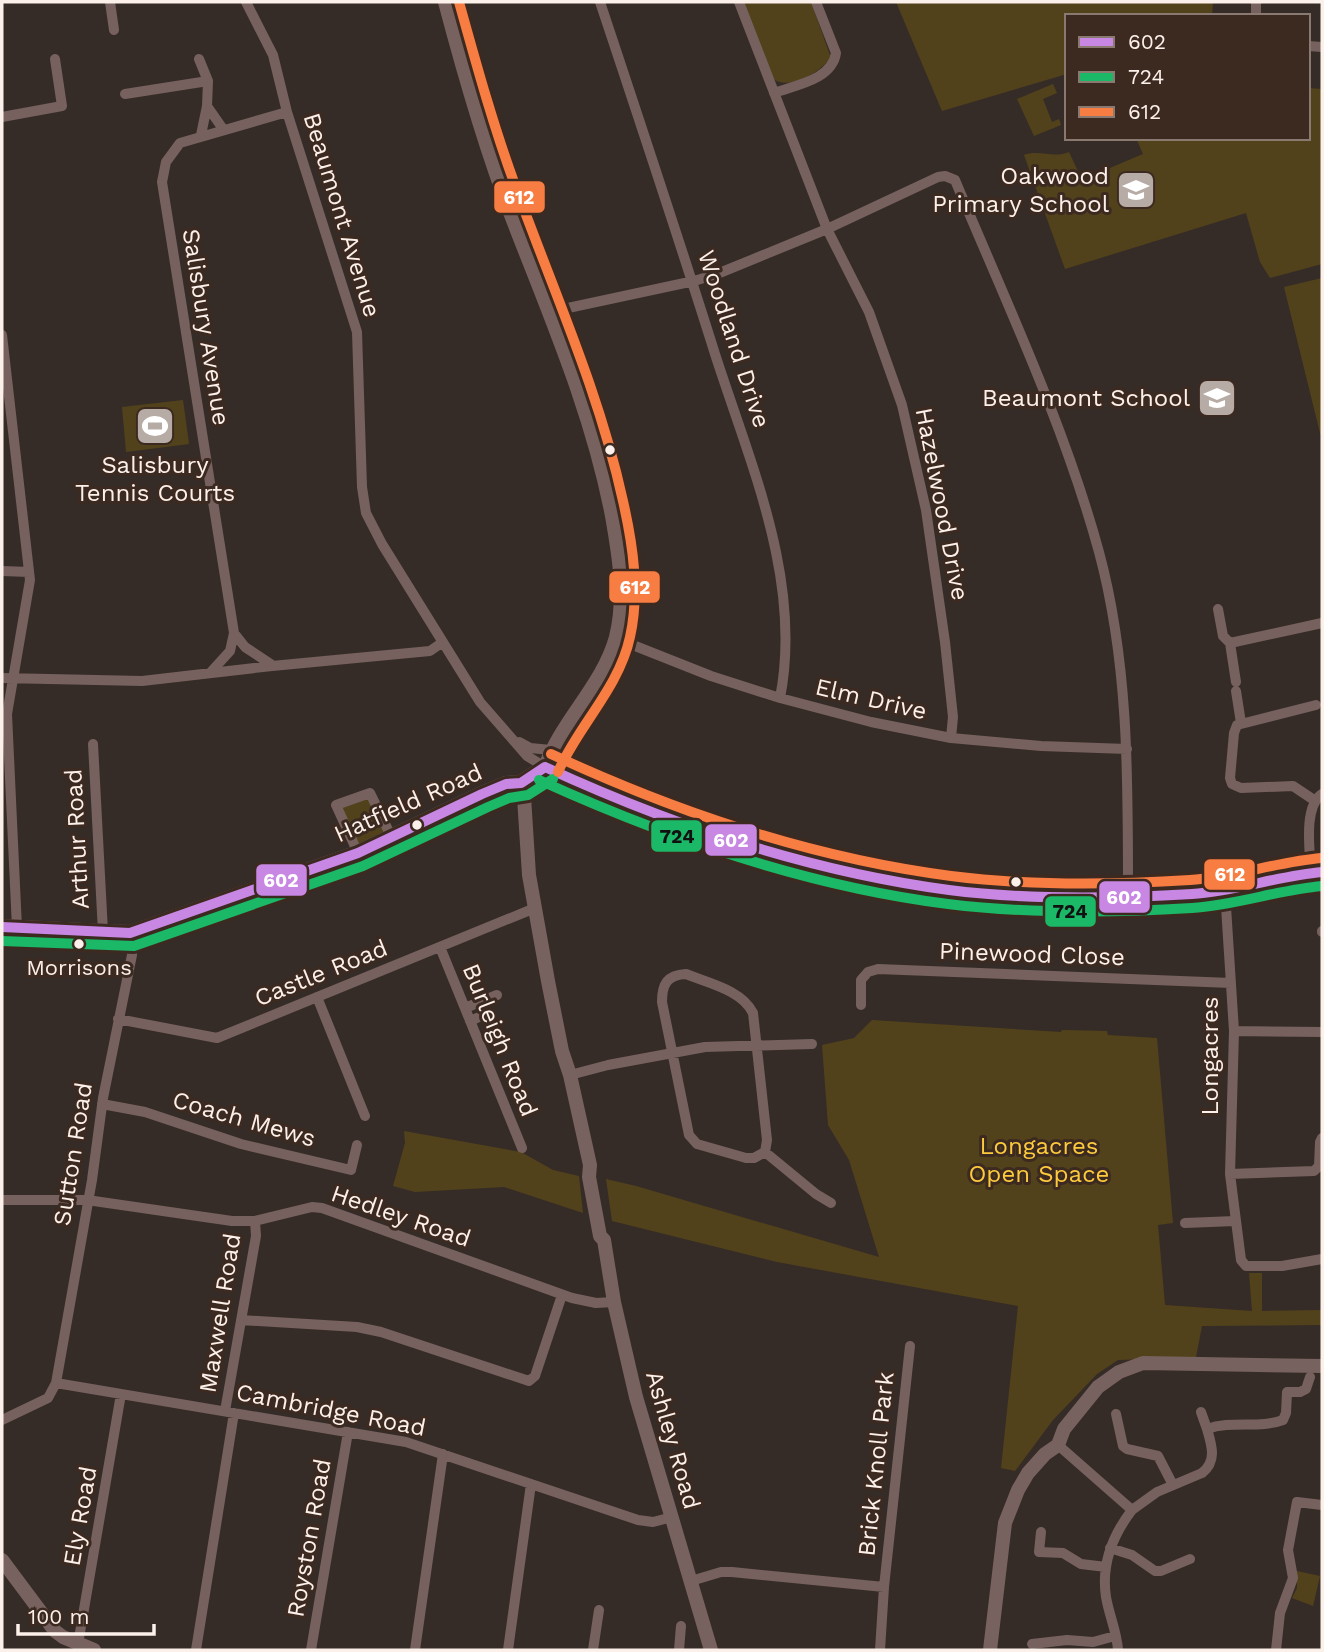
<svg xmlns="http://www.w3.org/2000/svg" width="1324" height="1652" font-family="'Work Sans',sans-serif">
  <rect width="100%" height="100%" fill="#362c27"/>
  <path fill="#52421b" d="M744,2h67l20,56c-12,14 -41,34 -59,20z
    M896,2h317l-1,14h-145v58l-125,37z
    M1053,84l4,9 -14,6 9,23 7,-3 2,6 -27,11 -17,-37z
    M1308,88l14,1v175l-52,14 -10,-16 -14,-49 -181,56 -41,-114c15,-6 29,4 45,-3l14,30 8,-6 52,-22 -7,-16h172z
    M1322,278v163l-38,-154z
    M183,400l6,44 -63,8 -4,-45z
    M366,794l21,43 -31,13 -19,-45z
    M872,1020l189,12 1,-2 45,1 1,4 49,3 16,185 -15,2 7,80 87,6 -3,-38h13v38l60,-1v15l-120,1 -6,31 -78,3 -21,14 -44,46 -38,51 -14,-3 17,-162 -241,-44 -165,-41 -6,-42 30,7 243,71 -30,-97 -21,-35 -6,-80 32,-7z
    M404,1131l117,21 32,18 26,6 4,37 -79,-26 -89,5 -22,-6 12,-43z
    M1297,1571l23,5 -7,30 -21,-8 5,-10z"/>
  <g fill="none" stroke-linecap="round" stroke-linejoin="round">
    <path stroke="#76615e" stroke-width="10" d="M110,2l4,28
      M246,2l27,53 14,57 70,220 5,155 4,26 16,31 98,158 47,54 18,11
      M600,2c39,117 78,234 115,352 35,109 88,227 65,344
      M739,2l88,227 42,83 33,93 24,105 19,132 8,75 -2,21
      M1256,16v-14
      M1308,46l14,1
      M199,59l9,22 -1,25 16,23
      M774,93c21,-8 58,-13 62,-40l-20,-51
      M125,94l83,-13
      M2,117l60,-11 -7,-47
      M201,135l6,-29
      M551,316l17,-8 126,-27 23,-7 110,-45 111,-52 7,-1 10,4c51,122 109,244 144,372 30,111 29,228 29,343
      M2,335l28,245 -23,134 10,214
      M2,571l27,1
      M1218,609l5,27 7,7 92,-20
      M234,633l11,14 27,18
      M615,638l96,38 69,22 91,24 80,16 90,8 86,3
      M1230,643l6,39
      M210,673l20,-22 4,-18 -72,-451 4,-20 14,-19 107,-31
      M2,678l140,3 130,-15 158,-15 13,-9
      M1236,691l5,32
      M519,742l11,6 21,2
      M93,744l10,188
      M1314,800l-21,-14 -52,2 -9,-4 -2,-6 4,-45 3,-8 79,-20
      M358,853l-22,-48 34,-12 22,45
      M1311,873c-1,-22 -8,-66 11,-79
      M1225,891l9,140 -4,143 11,86 5,6h36l40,-7
      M1322,931v1
      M440,947l82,201
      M686,974c22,9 56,16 67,39l14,127 -2,12 -11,6h-8l-49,-14 -8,-9 -27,-133c0,-18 5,-27 24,-28z
      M317,997l48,119
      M861,1005v-25l7,-8 10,-3 353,14
      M465,1008l32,-13
      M118,1019l99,19 318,-130
      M470,1021l16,-7 2,5
      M1234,1031l88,1
      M570,1075l38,-10 97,-18 107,-3
      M102,1104l43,8 96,32 110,26 6,-25
      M765,1152l51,42 15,9
      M1230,1174l84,-3 5,-5 1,-24 2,-4
      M2,1200h85l145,21h23l57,-14 10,1 250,90 24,5 18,-1
      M1185,1223l50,-2
      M241,1320l116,7 24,5 148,49 6,-5 27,-81
      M56,1383l350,59 232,78 15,2 19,-5
      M225,1411l31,-175 -1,-15
      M1201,1412l6,17
      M1116,1414l7,32 4,3 31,7 15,29
      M2,1420l46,-22 8,-15 36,-203 11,-82 29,-143 -2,-22
      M1058,1445l74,65c-20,26 -31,54 -26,87 3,18 11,35 12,53
      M1132,1510l25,-18 45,-19c15,-12 10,-27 5,-44 25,-9 52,0 76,-9l3,-7 1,-21h13l6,-3 4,-12
      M1041,1532l-2,20 24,1 18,11 25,3
      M1110,1548l22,7 23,16h6l29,-12
      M691,1581l30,-9h11l152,15
      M78,1644l43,-250
      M1032,1644l35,-4 26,2 22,-6
      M196,1650l38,-237
      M311,1650l37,-218
      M415,1650l28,-196
      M508,1650l23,-166
      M593,1650l6,-40
      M679,1650l2,-24
      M880,1650l4,-63 26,-241
      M1276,1650l4,-37 13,-35 -5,-28 9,-48 25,3"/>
    <path stroke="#78625f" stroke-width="14" d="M445,2c19,72 39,143 66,213 38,99 81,196 101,301 7,40 14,80 4,121 -13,48 -55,84 -71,130
      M521,783l3,14 5,78 19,106 14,70 8,24 20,90 -1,12 11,59 4,4 10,62 22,95 75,253
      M2,1560l53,71 8,6 31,13
      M990,1650l15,-127 13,-33 10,-17 17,-19 13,-9 6,-16 34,-42 21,-15 24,-9 179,3"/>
    <path stroke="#77605d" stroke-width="16" d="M2,927l101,5 27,1 9,-3 219,-77 124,-59 24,-10 15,-1 24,-16c116,56 244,97 372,118 88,15 186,13 275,9 45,-2 86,-20 130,-22"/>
    <g stroke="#3c2a21" stroke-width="16">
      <path id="bus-1" d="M545,767c128,59 263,104 404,123 79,10 162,9 243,4 44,-3 86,-18 130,-22
        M2,927l128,6 228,-80 124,-59 24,-10 15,-1 24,-16"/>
    </g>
    <g stroke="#3c2a21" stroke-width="16">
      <path id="bus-2" d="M539,780c130,59 267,106 409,124 81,10 163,9 244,4 44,-3 86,-18 130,-22
        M2,941l132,5 229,-80 125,-59 21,-9 19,-3 25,-16"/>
    </g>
    <g stroke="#3c2a21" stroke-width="16">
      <path id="bus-3" d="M459,2c17,61 34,123 56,183 38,105 84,206 108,316 10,44 17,91 7,136 -11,51 -52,89 -72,135
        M551,754c127,59 261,104 400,122 79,10 160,9 239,4 44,-3 87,-18 131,-22"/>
    </g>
    <use href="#bus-1" stroke="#c787e3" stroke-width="10"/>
    <use href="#bus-2" stroke="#1ab867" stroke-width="10"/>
    <use href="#bus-3" stroke="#f77d43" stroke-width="10"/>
  </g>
  <defs>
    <g id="school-square" transform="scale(2.0125)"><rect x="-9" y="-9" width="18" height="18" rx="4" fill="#b7aba6" stroke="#3c2a21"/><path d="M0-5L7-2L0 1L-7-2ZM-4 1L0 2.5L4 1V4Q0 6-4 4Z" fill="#fff"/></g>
    <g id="stadium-square" transform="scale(2.0125)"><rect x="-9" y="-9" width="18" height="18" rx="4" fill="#b7aba6" stroke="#3c2a21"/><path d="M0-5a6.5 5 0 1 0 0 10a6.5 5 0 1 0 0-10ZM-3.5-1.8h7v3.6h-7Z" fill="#fff"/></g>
  </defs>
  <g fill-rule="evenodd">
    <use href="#school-square" x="1136" y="190"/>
    <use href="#school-square" x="1217" y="398"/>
    <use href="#stadium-square" x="155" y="426"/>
  </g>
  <g fill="#fcf0ea" stroke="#3c2a21" stroke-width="2.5">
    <circle cx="610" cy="450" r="6"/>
    <circle cx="417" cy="825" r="6"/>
    <circle cx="1016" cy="882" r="6"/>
    <circle cx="79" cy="944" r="6"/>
  </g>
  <g text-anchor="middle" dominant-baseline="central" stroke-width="6" stroke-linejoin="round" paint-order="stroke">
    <g font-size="22" fill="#fcf0ea" stroke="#3c2a21">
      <text x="79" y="967">Morrisons</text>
    </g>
    <g font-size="24" fill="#fcf0ea" stroke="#3c2a21" text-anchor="end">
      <text x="1109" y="176">Oakwood<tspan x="1109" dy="28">Primary School</tspan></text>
      <text x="1190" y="398">Beaumont School</text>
      <text x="155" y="465" text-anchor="middle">Salisbury<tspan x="155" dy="28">Tennis Courts</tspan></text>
    </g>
    <g font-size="24" fill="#fcf0ea" stroke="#3c2a21">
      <text transform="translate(342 215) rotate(73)">Beaumont Avenue</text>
      <text transform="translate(206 327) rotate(81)">Salisbury Avenue</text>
      <text transform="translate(734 339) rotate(72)">Woodland Drive</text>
      <text transform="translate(942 504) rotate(79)">Hazelwood Drive</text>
      <text transform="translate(871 699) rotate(13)">Elm Drive</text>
      <text transform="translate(408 803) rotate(-24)">Hatfield Road</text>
      <text transform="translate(77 839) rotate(-93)">Arthur Road</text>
      <text transform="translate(1032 954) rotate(2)">Pinewood Close</text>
      <text transform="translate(321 973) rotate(-22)">Castle Road</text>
      <text transform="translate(500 1040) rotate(68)">Burleigh Road</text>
      <text transform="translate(1210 1056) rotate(-90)">Longacres</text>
      <text transform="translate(244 1119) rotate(16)">Coach Mews</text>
      <text transform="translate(73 1154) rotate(-81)">Sutton Road</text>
      <text transform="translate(401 1216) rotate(19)">Hedley Road</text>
      <text transform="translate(220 1313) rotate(-81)">Maxwell Road</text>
      <text transform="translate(331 1410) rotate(11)">Cambridge Road</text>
      <text transform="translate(673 1440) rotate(74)">Ashley Road</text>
      <text transform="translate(876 1464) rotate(-84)">Brick Knoll Park</text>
      <text transform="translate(80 1516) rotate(-80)">Ely Road</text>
      <text transform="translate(309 1538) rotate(-80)">Royston Road</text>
    </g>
    <g font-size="24" fill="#fcca3c" stroke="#3c2a21">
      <text x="1039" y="1146">Longacres<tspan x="1039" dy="28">Open Space</tspan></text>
    </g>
  </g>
  <g stroke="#3c2a21" stroke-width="2.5">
    <rect x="493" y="180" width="53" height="34" rx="7" fill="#f77d43"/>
    <rect x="608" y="570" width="53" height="34" rx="7" fill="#f77d43"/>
    <rect x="650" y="819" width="53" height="34" rx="7" fill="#1ab867"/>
    <rect x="704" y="823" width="54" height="34" rx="7" fill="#c787e3"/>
    <rect x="1203" y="858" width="53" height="33" rx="7" fill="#f77d43"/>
    <rect x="255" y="863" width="53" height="34" rx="7" fill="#c787e3"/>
    <rect x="1098" y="880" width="53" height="34" rx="7" fill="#c787e3"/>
    <rect x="1044" y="895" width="53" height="33" rx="7" fill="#1ab867"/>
  </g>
  <g font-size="19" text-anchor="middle" font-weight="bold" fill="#fff">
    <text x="519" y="204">612</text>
    <text x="635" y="594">612</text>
    <text x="731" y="847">602</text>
    <text x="1230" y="881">612</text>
    <text x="281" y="887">602</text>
    <text x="1124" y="904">602</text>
  </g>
  <g font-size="19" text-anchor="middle" font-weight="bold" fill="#111">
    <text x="677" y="843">724</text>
    <text x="1070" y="918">724</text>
  </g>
  <rect width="1324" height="1652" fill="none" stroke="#fcf0ea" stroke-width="7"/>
  <rect x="1065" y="14" width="245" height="126" fill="#3c2a21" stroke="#897971" stroke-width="2"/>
  <rect x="1079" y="37" width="35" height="10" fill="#c787e3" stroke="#897971" stroke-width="2"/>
  <text x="1128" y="49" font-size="21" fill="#fcf0ea">602</text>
  <rect x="1079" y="72" width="35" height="10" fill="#1ab867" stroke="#897971" stroke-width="2"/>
  <text x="1128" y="84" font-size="21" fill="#fcf0ea">724</text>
  <rect x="1079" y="107" width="35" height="10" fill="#f77d43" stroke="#897971" stroke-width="2"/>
  <text x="1128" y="119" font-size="21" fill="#fcf0ea">612</text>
  <path d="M18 1624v10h136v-10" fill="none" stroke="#fcf0ea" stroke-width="3.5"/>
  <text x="28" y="1624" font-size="21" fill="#fcf0ea" stroke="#3c2a21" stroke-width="5" paint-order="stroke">100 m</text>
</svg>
